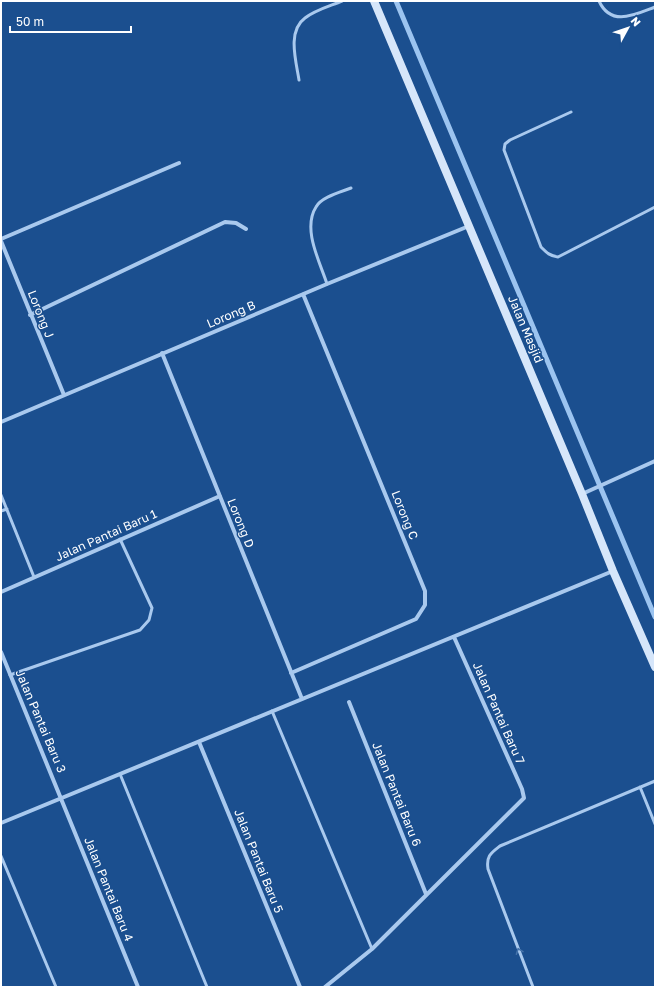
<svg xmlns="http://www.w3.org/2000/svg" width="656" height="988" font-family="'Golos Text',sans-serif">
  <rect width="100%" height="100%" fill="#1b4f8f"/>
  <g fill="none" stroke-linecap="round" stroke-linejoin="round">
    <path stroke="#9cc4f0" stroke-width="5" d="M396,1l259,616"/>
    <path stroke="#a9c9ee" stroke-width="3" d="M599,1c12,26 35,14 56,6
      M299,80c-3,-19 -12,-49 6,-62 10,-8 25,-12 37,-17
      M571,112l-61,28 -5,4 -1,6 37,97c6,6 9,9 17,10l97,-50
      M327,284c-7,-22 -25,-55 -11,-77 5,-10 25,-15 35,-19
      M1,495l33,82
      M1,511l6,-2
      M10,675l130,-45 9,-10 3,-12 -32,-69
      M272,711l100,238
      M120,774l87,213
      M640,787l15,37
      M1,856l55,131
      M533,987l-45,-118c-2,-13 3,-16 12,-23l155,-65"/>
    <path stroke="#a9c9ee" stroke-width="4" d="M1,239l178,-76
      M1,241l63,154
      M30,315l195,-93 11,1 10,6
      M162,353l140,346
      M1,422l326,-138 142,-58
      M582,494l73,-33
      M1,592l219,-96
      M1,652l137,335
      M291,673l125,-54 9,-14v-14l-122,-297
      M349,702l77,192
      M199,742l101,245
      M1,823l612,-252
      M325,987l47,-38 152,-151 -2,-9 -68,-152"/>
    <path stroke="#d6e6fa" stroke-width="8" d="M374,1l208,493 31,77 42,96"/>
  </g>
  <defs><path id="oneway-chevron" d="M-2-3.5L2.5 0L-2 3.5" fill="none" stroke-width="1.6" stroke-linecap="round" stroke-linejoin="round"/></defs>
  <use stroke="#4674ac" href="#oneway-chevron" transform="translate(519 951) rotate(-111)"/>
  <g text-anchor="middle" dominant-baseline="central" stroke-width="3" stroke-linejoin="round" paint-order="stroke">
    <g font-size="12" fill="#fff" stroke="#1b4f8f">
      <text transform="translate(41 314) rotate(68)">Lorong J</text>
      <text transform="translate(231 314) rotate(-23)">Lorong B</text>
      <text transform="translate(526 329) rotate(67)">Jalan Masjid</text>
      <text transform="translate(405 515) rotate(68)">Lorong C</text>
      <text transform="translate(241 523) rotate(68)">Lorong D</text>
      <text transform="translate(106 535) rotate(-24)">Jalan Pantai Baru 1</text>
      <text transform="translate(499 713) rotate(66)">Jalan Pantai Baru 7</text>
      <text transform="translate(41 721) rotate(67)">Jalan Pantai Baru 3</text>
      <text transform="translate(397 794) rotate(68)">Jalan Pantai Baru 6</text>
      <text transform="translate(259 861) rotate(68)">Jalan Pantai Baru 5</text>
      <text transform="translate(109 889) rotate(68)">Jalan Pantai Baru 4</text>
    </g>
  </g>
  <rect width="656" height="988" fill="none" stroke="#ffffff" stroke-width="4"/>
  <g transform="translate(628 28) rotate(50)" stroke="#1b4f8f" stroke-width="3" paint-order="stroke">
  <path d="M0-3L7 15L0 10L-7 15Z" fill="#ffffff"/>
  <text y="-6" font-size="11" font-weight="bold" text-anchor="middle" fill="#ffffff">N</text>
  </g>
  <path d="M10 26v6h121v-6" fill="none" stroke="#ffffff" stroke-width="2"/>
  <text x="16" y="26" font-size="12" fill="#ffffff" stroke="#1b4f8f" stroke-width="3" paint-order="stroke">50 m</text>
</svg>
